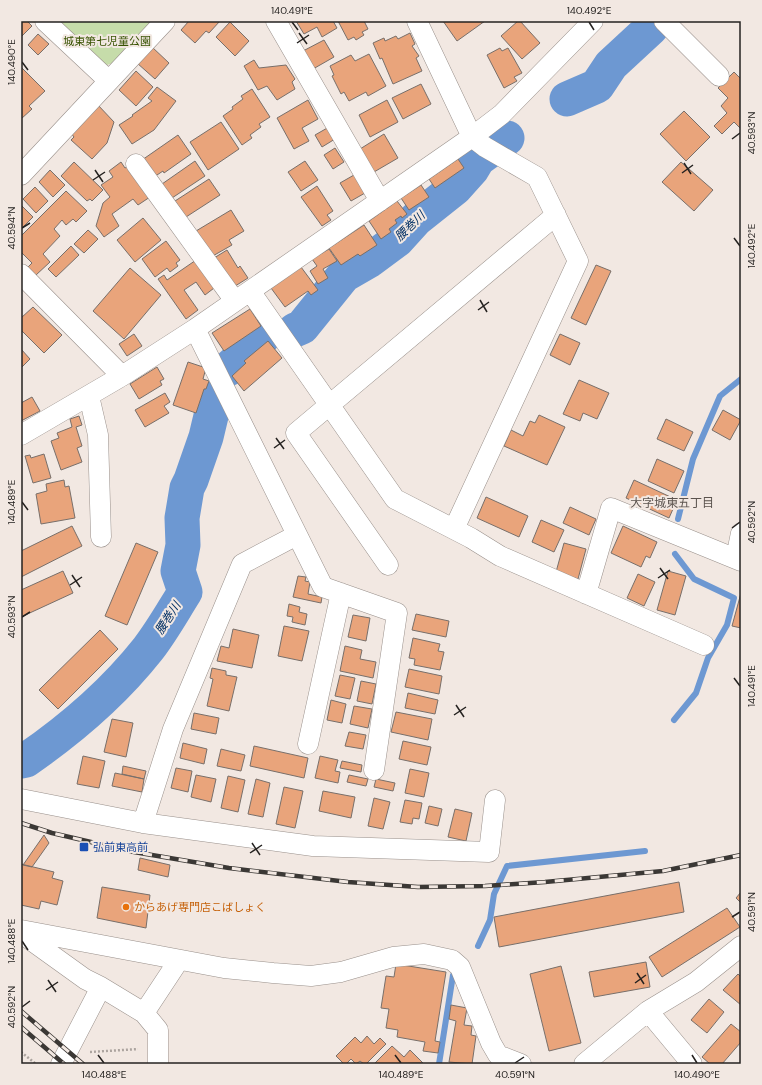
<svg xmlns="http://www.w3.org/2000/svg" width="762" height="1085" font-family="'DM Sans','Noto Sans JP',sans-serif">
  <rect width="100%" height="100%" fill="#f2e8e2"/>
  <path fill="#c6dcaa" d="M57,21h96l-40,42 -9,3z"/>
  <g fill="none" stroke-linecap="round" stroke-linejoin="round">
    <path stroke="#6d98d2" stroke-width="6" d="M678,519l15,-60 27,-63 21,-17
      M674,720l22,-27 12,-35 19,-33 7,-27 -40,-19 -19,-25
      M478,946l12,-26 4,-26 13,-28 138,-15
      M439,1064l14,-89"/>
    <path stroke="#6d98d2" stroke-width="35" d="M567,99l30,-13 14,-21 40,-37
      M295,330l7,-3 42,-52 26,-15 27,-20 19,-21 39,-31 17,-19 6,-10 29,-21
      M228,369l35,-32
      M21,761l5,-1c45,-31 88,-68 122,-111 14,-18 25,-38 37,-57l-7,-21 5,-26 -1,-27 5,-30 4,-8 15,-43 5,-21 2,-17"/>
  </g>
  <path fill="#e9a47b" stroke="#786f6a" d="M21,21h6l5,5 -11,11z
    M189,21h31l-11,12 -3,-2 -11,12 -14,-13z
    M296,21h37l4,7 -15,9 -5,-10 -13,7z
    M338,21h26l4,8 -6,3 2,3 -8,5 -2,-3 -6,3z
    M443,21h42l-28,20z
    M518,21h2l20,22 -18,16 -21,-23z
    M230,22l19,19 -14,15 -19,-19z
    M410,33l5,11 -3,2 7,10 -3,2 6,13 -29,13 -11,-26 -2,1 -7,-16 11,-5 1,3 11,-5 2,3z
    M38,34l11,10 -11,11 -10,-10z
    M324,40l10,17 -21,12 -10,-18z
    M152,47l17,16 -14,16 -18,-16z
    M500,48l2,3 6,-3 14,25 -8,4 3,4 -13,7 -17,-33z
    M369,54l17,32 -18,10 -2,-4 -17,9 -5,-9 -3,2 -9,-18 2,-1 -4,-9 21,-11 4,6z
    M254,60l5,8 27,-3 9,14 -3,3 3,7 -18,11 -10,-14 -9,4 -14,-24z
    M21,67l24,24 -16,15 3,3 -11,10z
    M136,71l17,16 -17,19 -17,-16z
    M734,72l7,7v50l-7,-7 -12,12 -8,-8 13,-13 -6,-7 7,-8 -10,-10z
    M421,84l10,20 -28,15 -11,-21z
    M157,87l19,14 -22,29 -22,14 -13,-19 14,-9 -1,-1 20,-14 -4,-3z
    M252,89l18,28 -11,7 2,3 -11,8 2,3 -10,7 -19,-29 10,-7 -1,-2 11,-8 -2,-3z
    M308,100l10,19 -16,9 7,13 -15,8 -17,-31z
    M387,100l11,22 -28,15 -11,-22z
    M97,104l17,18 -7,21 -15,16 -21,-19 3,-3 -3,-4z
    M684,111l26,26 -24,24 -26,-27z
    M221,122l18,27 -31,21 -18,-28z
    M329,127l6,12 -13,8 -7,-12z
    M384,134l14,24 -24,14 -14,-23z
    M178,135l13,19 -27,19 -1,-2 -9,6 -12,-17z
    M335,148l9,14 -11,7 -9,-14z
    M458,159l6,9 -29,20 -6,-9z
    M195,161l10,15 -33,22 -10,-14z
    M305,161l13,19 -17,11 -13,-19z
    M74,162l29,28 -11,11 -2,-2 -3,2 -26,-25z
    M121,162l4,6 4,-2 21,31 -12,8 -5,-6 -21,15 7,12 -15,11 -8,-11 7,-23 7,-6 -9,-12 12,-8 -4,-6z
    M681,162l32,28 -19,21 -32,-29z
    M50,170l15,15 -12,12 -14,-15z
    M354,175l11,18 -14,8 -11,-18z
    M209,179l11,16 -34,22 -11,-16z
    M421,185l8,12 -20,13 -8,-12z
    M317,186l16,25 -6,4 4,5 -9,6 -21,-29z
    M35,187l13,14 -12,12 -13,-14z
    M66,191l21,20 -11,11 -3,-3 -7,6 -4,-5 -8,9 6,7 -17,18 7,8 -14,13 -8,-8 4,-4 -11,-11v-16z
    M397,201l10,13 -5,4 -1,-2 -6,4 2,3 -8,6 2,3 -10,7 -12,-18z
    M21,205l12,12 -12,12z
    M231,210l13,21 -15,9 3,5 -21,12 -15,-26z
    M143,218l18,22 -26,22 -18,-22z
    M364,225l13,20 -17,11 -2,-2 -17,11 -12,-17z
    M88,230l10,9 -14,14 -10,-9z
    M166,241l14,19 -4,3 2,3 -8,6 -3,-4 -12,9 -13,-18z
    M71,246l8,9 -23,22 -8,-8z
    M329,249l8,12 -14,8 5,9 -10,6 -8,-13 7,-5 -5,-7z
    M227,250l11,18 2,-2 8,12 -16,10 -18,-30z
    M199,258l19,27 -13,10 -9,-13 -12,8 14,20 -12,9 -28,-40 6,-4 3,5z
    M596,265l15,6 -25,54 -15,-7z
    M301,267l17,23 -7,5 -3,-4 -23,16 -14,-19z
    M130,268l31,27 -37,44 -31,-28z
    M33,307l29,28 -18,18 -23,-23v-12z
    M250,309l11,17 -37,25 -12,-18z
    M134,334l8,12 -15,10 -8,-12z
    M560,334l20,9 -10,22 -20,-10z
    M268,341l14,17 -38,33 -12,-15 14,-13 -2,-2z
    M21,349l9,10 -9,9z
    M188,362l18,6 -3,11 6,2 -3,8h-2l-8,24 -23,-8z
    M157,367l7,12 -4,2 2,4 -23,14 -9,-15z
    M579,380l30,13 -12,26 -14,-6 -3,8 -17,-7z
    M165,393l5,9 -6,4 5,7 -24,14 -10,-17z
    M32,397l8,14 -19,10v-18z
    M723,410l18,10 -11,20 -18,-10z
    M539,415l26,12 -18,38 -43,-19 7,-16 12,6 7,-15 5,2z
    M79,416l3,9 -6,2 6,19 -5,2 5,14 -21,8 -10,-29 8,-3 -2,-5 15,-6 -2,-8z
    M666,419l27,13 -9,19 -27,-12z
    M44,454l7,24 -18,5 -8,-27 5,-1 1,3z
    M657,459l27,12 -10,22 -26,-12z
    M64,480l1,7 4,-1 6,32 -34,6 -5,-30 11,-3 -1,-7z
    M634,480l43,20 -8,18 -43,-20z
    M486,497l42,19 -9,21 -42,-19z
    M570,507l26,12 -7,16 -26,-12z
    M541,520l23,10 -10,22 -22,-10z
    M72,526l10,20 -61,31v-26z
    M623,526l34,16 -7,16 -4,-2 -5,11 -30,-14z
    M136,543l22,9 -31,73 -22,-9z
    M564,543l22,6 -8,30 -22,-7z
    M63,571l10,22 -52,24v-27z
    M668,571l18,5 -11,39 -18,-5z
    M638,574l17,8 -11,24 -17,-8z
    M298,576l8,1 -1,4 5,1 -2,12 14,3 -1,6 -28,-6z
    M741,593v35l-9,-2z
    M289,604l11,3 -1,5 8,2 -2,11 -13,-3 1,-5 -6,-1z
    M416,614l33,7 -3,16 -34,-7z
    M353,615l17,3 -4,23 -18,-4z
    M284,626l25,5 -7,30 -24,-5z
    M233,629l26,6 -7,33 -35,-7 4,-15 8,2z
    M100,630l18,19 -60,60 -19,-19z
    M413,638l27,6 -2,7 6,1 -4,18 -26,-5 1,-6 -6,-1z
    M345,646l17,4 -2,9 16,3 -3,16 -33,-7z
    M212,668l14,3v4l11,2 -8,34 -22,-5 6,-27 -3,-1z
    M409,669l33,7 -3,18 -34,-7z
    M340,675l15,3 -5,21 -15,-3z
    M361,681l15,3 -4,20 -15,-3z
    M408,693l30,7 -3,14 -30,-6z
    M331,700l15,4 -4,19 -15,-3z
    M354,706l18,3 -4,19 -18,-4z
    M396,712l36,7 -4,21 -37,-8z
    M194,713l25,5 -3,16 -25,-5z
    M112,719l21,4 -7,34 -22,-5z
    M349,732l17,3 -3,14 -18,-3z
    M403,741l28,6 -4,18 -28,-6z
    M183,743l24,6 -3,15 -24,-6z
    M254,746l54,12 -4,20 -54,-12z
    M221,749l24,6 -4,16 -24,-5z
    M83,756l22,5 -6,27 -22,-4z
    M320,756l18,4 -3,11 5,1 -2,11 -23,-5z
    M342,761l20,4 -1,7 -21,-4z
    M123,766l23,5 -2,8 -22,-5z
    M176,768l16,3 -4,21 -17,-4z
    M410,769l19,4 -5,24 -19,-4z
    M115,773l29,6 -2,13 -30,-6z
    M196,775l20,4 -5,23 -20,-5z
    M349,775l19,4 -2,7 -19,-4z
    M228,776l17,4 -7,32 -17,-4z
    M256,779l14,4 -7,34 -15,-3z
    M376,779l19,4 -2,8 -19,-4z
    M284,787l19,4 -8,37 -19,-4z
    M323,791l32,6 -4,21 -32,-7z
    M374,798l16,4 -7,27 -15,-3z
    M405,800l17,3 -3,16 -6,-1 -1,6 -12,-2z
    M429,806l13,3 -4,17 -13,-3z
    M455,809l17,4 -6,28 -18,-4z
    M44,835l5,8 -17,24 -9,-2z
    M140,858l30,7 -2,12 -30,-7z
    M21,864l33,8 -2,6 11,3 -6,24 -16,-4 -2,8 -18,-4z
    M679,882l5,30 -185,35 -5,-30z
    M102,887l48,8 -4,33 -49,-10z
    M741,892v11l-5,-5z
    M727,908l13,19 -78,50 -13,-20z
    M646,962l4,25 -56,10 -5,-25z
    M396,964l50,8 -11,69 5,1 -2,11 -15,-2 2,-9 -28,-5 1,-7 -12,-2 3,-19 -8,-1 5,-32 8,1z
    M561,966l20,77 -32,8 -19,-77z
    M738,974l3,3v28l-18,-15z
    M709,999l15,13 -17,21 -16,-13z
    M451,1005l16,3 -3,17 8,1 -1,9 5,1 -4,28 -23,-2 7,-41 -7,-2z
    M731,1024l10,8v10l-19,22h-12l-8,-7z
    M367,1036l7,8 6,-6 6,6 -20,20h-2l-4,-3 -4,3 -5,-5 -5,5h-2l-8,-8 19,-19 6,6z
    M392,1046l12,11 6,-7 13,13 -47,1 -1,-1z"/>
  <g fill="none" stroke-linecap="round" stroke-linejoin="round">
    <g stroke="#99908b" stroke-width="21">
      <path id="minor" d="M45,21l64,60
        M276,21l104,180
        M417,21l55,116 13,10 52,30 41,84 -124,268
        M664,21l55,55
        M136,164l99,137
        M21,175l144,-154
        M21,274l101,102
        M250,291l145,208 76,39 29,18 204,89
        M195,329l128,258 74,26 -23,157
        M89,396l9,39 3,102
        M21,435l101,-59 73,-47 277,-192 30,-23 91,-93
        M736,558l5,-25
        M388,565l-92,-132 260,-218
        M586,594l25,-86 130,53
        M308,744l33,-151
        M21,799l122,24 170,23 176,6 6,-52
        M143,823l30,-94 69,-165 55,-29
        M21,930l203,38 49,5 38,3 30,-4 52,-15 31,-3 28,6 8,7 31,76 7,12 23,9
        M21,933l64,46 16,8 43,26 14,17v34
        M648,1011l44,53
        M144,1013l35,-53
        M61,1064l40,-77
        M584,1064l64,-53 48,-29 45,-36"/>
    </g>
    <path stroke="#aca49f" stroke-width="2.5" stroke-dasharray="2 2" stroke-linecap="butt" d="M21,1052l15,12
      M90,1052l48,-3"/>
    <use href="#minor" stroke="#fff" stroke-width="20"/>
    <g stroke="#3b3835" stroke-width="4.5">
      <path id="rail" d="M21,823l31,10 82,19 95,16 119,14 70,5 67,-1 60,-4 118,-11 78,-16
        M21,1011l62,53
        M21,1027l43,37"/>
    </g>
    <use href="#rail" stroke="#f2e8e2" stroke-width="3" stroke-dasharray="9" stroke-linecap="butt"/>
  </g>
  <path fill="none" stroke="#252220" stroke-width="1.5" d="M292,22l6,8M589,22l5,8M299,33l8,11M297,43l12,-8M22,62l6,8M732,139l8,-6M684,163l7,11M95,170l8,12M682,173l11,-8M93,180l12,-8M22,228l8,-5M734,238l6,8M480,300l7,12M478,310l11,-8M276,438l8,11M274,448l11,-8M22,502l6,8M732,528l8,-6M660,568l8,11M72,575l8,12M658,578l12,-8M70,585l12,-8M22,617l8,-5M734,678l6,8M456,705l8,12M454,715l12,-8M252,843l8,12M250,853l12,-8M732,917l8,-5M22,941l6,9M637,973l7,11M48,980l8,12M635,983l11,-8M46,990l12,-8M22,1007l8,-6M98,1055l6,8M395,1055l6,8M692,1055l5,8M515,1063l9,-6"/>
  <rect fill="#1a4fb4" stroke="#f2e8e2" stroke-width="1.5" x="79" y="842" width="10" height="10" rx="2"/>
  <circle fill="#e8710a" stroke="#f2e8e2" stroke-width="1.5" cx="126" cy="907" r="4"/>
  <g text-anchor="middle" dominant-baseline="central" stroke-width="4" stroke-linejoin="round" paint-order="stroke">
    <g font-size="11" fill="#395303" stroke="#f2e8e2">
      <text x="107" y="41">城東第七児童公園</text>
    </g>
    <g font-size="11" fill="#164399" stroke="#f2e8e2" text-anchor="start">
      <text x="93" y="847">弘前東高前</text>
    </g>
    <g font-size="11" fill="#c56008" stroke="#f2e8e2" text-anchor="start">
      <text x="134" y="907">からあげ専門店こばしょく</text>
    </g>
    <g font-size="12" font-style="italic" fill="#033165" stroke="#f2e8e2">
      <text transform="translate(410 226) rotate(-44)">腰巻川</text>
      <text transform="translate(168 618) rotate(-57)">腰巻川</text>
    </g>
    <g font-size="12" fill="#5b534e" stroke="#f2e8e2">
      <text x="672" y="503">大字城東五丁目</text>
    </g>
  </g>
  <rect width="762" height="1085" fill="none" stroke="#f2e8e2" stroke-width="44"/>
  <rect x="22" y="22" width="718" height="1041" fill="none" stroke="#252220" stroke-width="1.5"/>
  <g font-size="10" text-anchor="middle" fill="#252220">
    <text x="292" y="14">140.491°E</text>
    <text x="589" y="14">140.492°E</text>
    <text transform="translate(11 62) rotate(-90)" y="4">140.490°E</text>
    <text transform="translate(751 133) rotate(-90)" y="4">40.593°N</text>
    <text transform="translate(11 228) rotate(-90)" y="4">40.594°N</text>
    <text transform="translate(751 246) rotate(-90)" y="4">140.492°E</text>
    <text transform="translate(11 502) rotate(-90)" y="4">140.489°E</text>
    <text transform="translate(751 522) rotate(-90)" y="4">40.592°N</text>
    <text transform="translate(11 617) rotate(-90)" y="4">40.593°N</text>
    <text transform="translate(751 686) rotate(-90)" y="4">140.491°E</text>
    <text transform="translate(751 912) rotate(-90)" y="4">40.591°N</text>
    <text transform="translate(11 941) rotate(-90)" y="4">140.488°E</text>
    <text transform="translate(11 1007) rotate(-90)" y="4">40.592°N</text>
    <text x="104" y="1078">140.488°E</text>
    <text x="401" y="1078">140.489°E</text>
    <text x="515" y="1078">40.591°N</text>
    <text x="697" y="1078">140.490°E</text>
  </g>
</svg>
